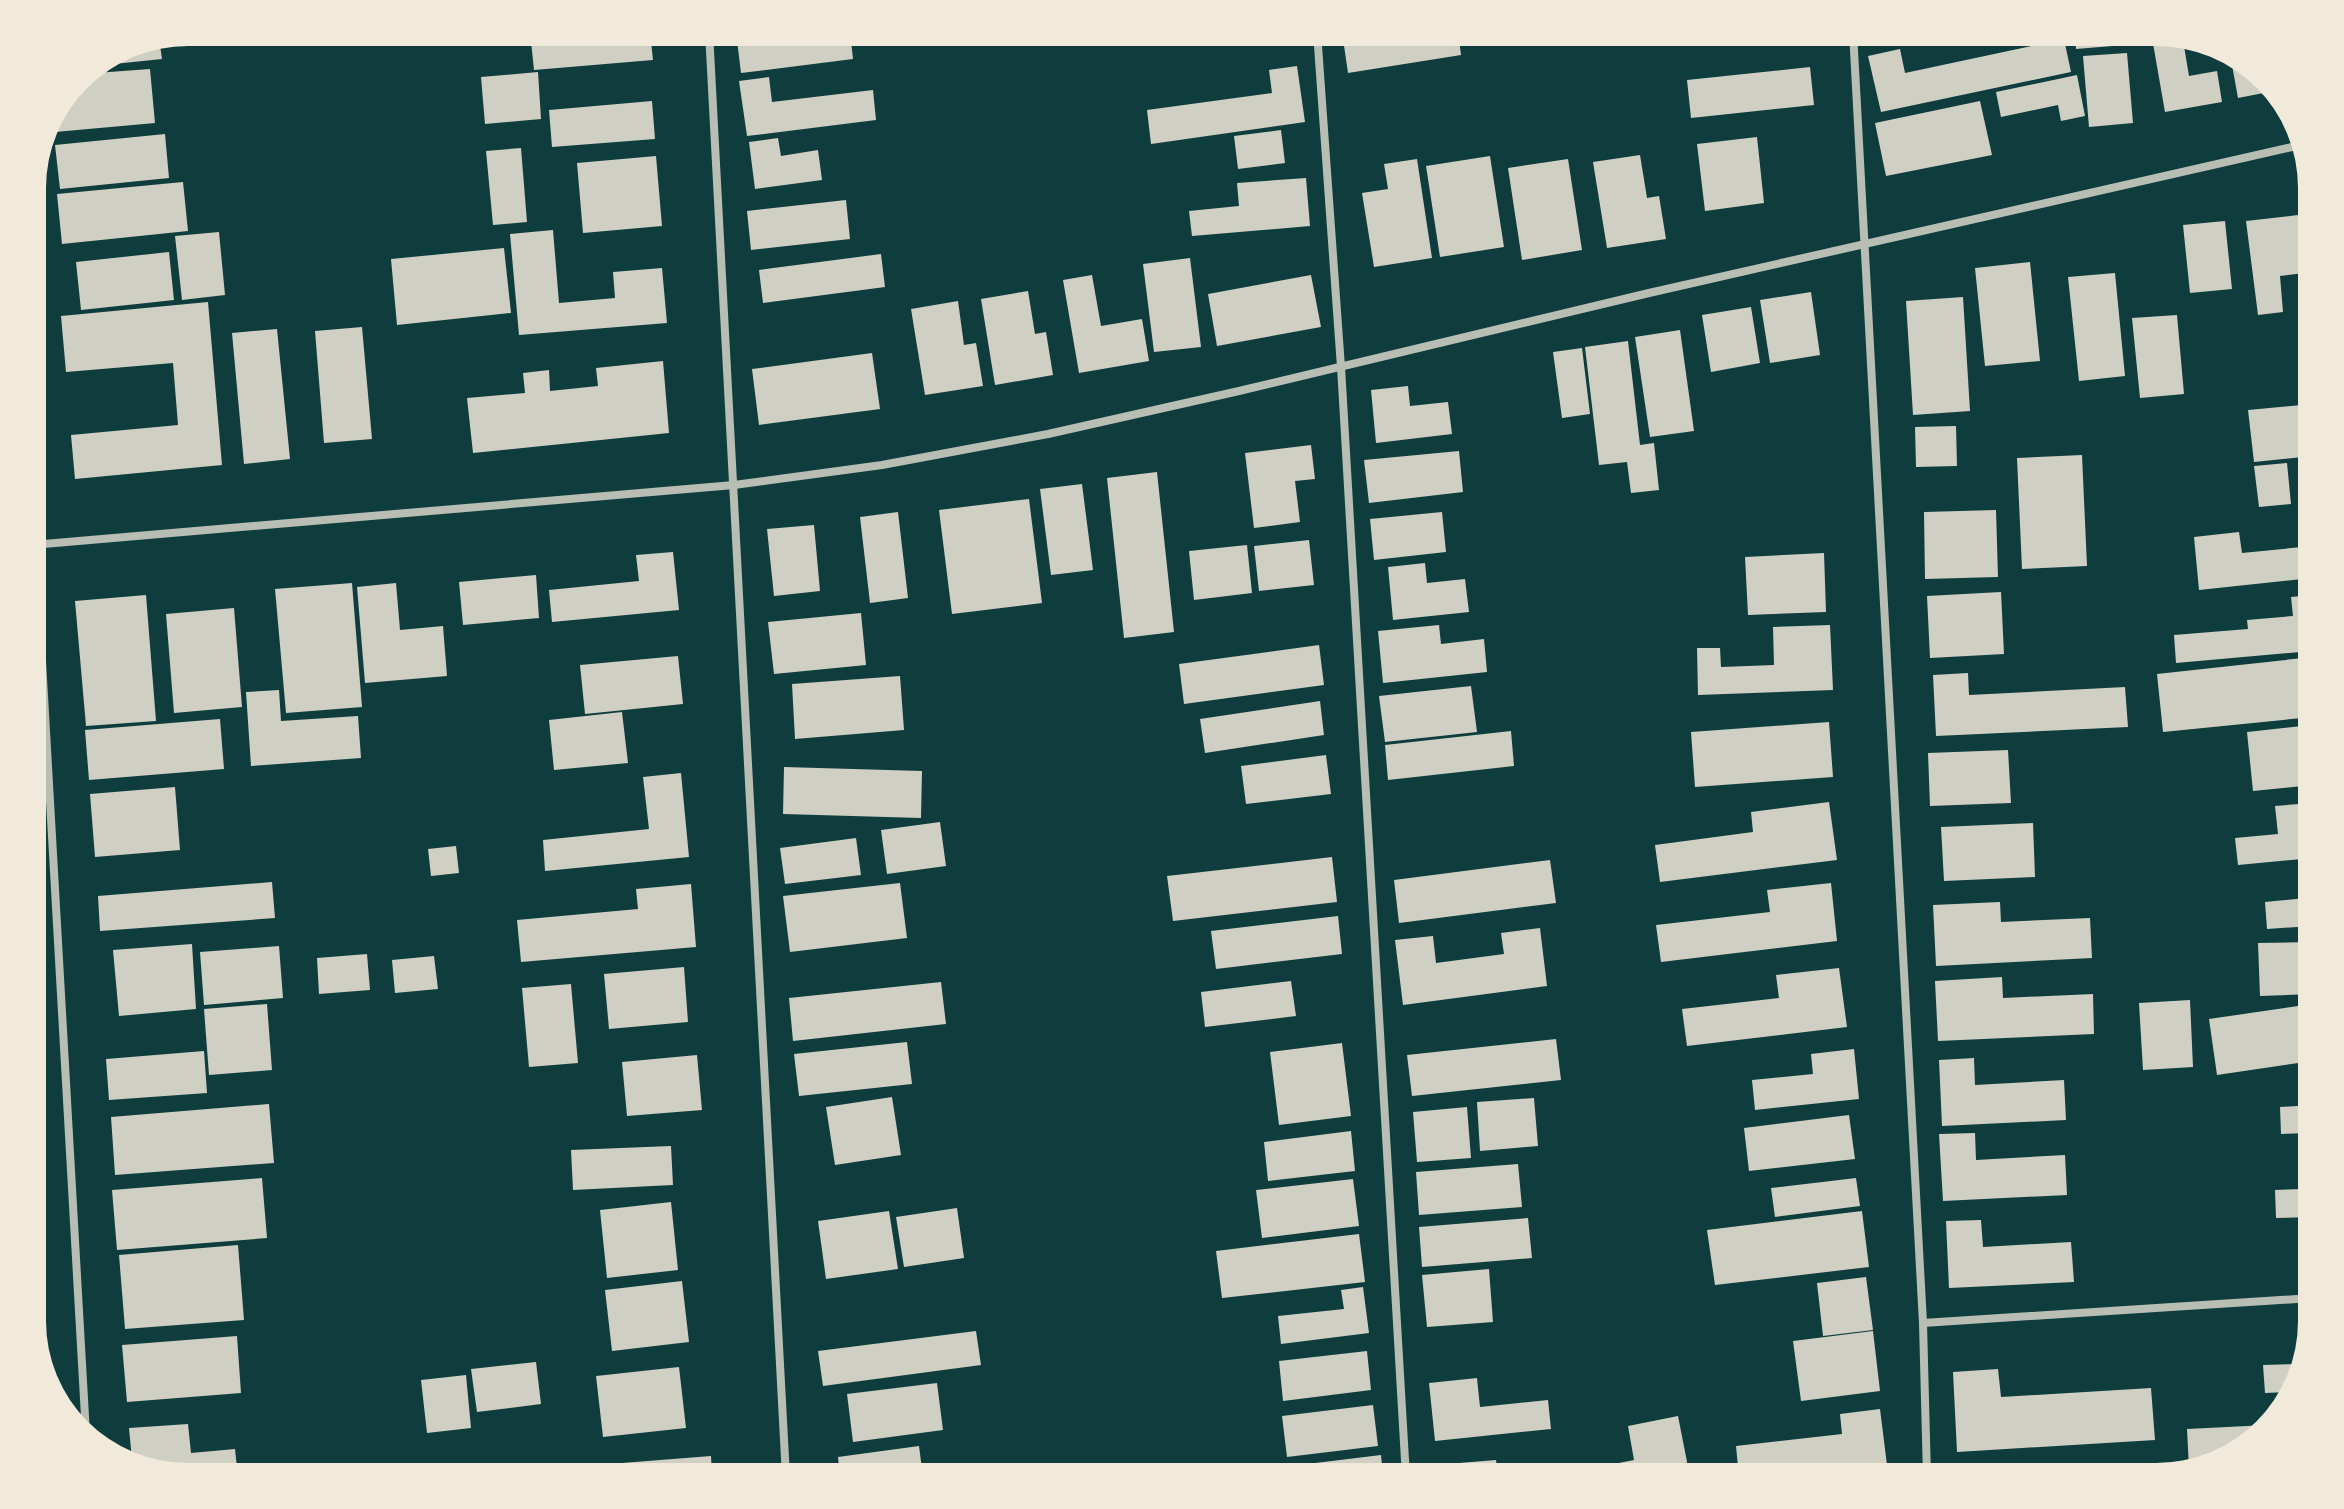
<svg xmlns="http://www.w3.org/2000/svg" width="2344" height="1509" font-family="Ubuntu,sans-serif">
  <rect width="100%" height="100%" fill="#0f3d3e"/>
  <path fill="#cfcfc3" d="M461,32h44v2l-43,4z
    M530,32h120l3,28 -119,10z
    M736,32h51v6l63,-6 3,27 -112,14z
    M1342,32h116l3,23 -113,18z
    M2075,32h73l1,11 -73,6z
    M2151,32l32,8 6,36 28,-5 5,31 -57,10z
    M159,38l3,21 -67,7 34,-22z
    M2064,39l7,33 -190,40 -13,-56 32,-7 5,24z
    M2127,53l6,70 -44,4 -6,-71z
    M2230,54l12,4 32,33 -36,7z
    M1297,66l8,56 -154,22 -4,-34 125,-17 -3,-23z
    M1810,67l4,38 -123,13 -4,-38z
    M150,69l5,54 -100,9 -1,-19 24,-36 4,-3z
    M538,72l3,47 -56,5 -4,-47z
    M2077,75l8,41 -24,5 -3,-16 -57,12 -5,-25z
    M769,77l3,25 101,-12 3,30 -129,16 -8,-55z
    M652,101l3,38 -103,8 -3,-37z
    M1980,101l12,54 -106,21 -11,-53z
    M1281,130l4,33 -47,6 -4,-33z
    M165,134l4,44 -109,11 -5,-44z
    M1757,137l7,66 -59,8 -8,-67z
    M778,138l3,18 37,-6 4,30 -67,9 -6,-47z
    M521,148l6,74 -34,3 -7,-74z
    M1640,155l7,43 12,-2 7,43 -59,9 -14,-86z
    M656,156l6,70 -79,7 -6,-70z
    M1490,156l14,91 -64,10 -14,-91z
    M1417,159l15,99 -58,9 -12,-74 26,-4 -4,-25z
    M1568,159l14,91 -60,10 -14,-92z
    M1306,178l4,48 -118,10 -3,-25 50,-5 -2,-23z
    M183,182l5,49 -126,13 -5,-50z
    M846,200l4,39 -99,11 -4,-39z
    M2298,215l6,58 -24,3 3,36 -25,3 -12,-94z
    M2225,221l7,68 -42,4 -7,-68z
    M553,230l6,73 56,-5 -2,-26 49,-4 5,55 -148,12 -9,-101z
    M219,232l6,63 -43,5 -7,-64z
    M504,248l7,65 -114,12 -6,-66z
    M169,252l5,48 -93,10 -5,-48z
    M881,254l4,33 -122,16 -4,-33z
    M1190,258l11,89 -47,5 -11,-88z
    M2030,262l10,99 -55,5 -10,-98z
    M2115,273l10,103 -46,5 -11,-104z
    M1092,275l9,51 41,-7 7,42 -70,12 -16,-93z
    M1311,275l10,52 -104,19 -9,-52z
    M1028,291l7,43 11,-2 7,43 -58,10 -14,-86z
    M1811,292l9,63 -50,8 -10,-63z
    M1963,297l7,114 -57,4 -7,-114z
    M958,301l6,44 12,-2 7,43 -58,9 -14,-86z
    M208,302l14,163 -147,14 -4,-44 107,-10 -5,-62 -107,9 -5,-56z
    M1751,307l9,56 -49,9 -9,-57z
    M2177,315l7,79 -44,4 -8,-80z
    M362,327l10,112 -48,4 -9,-112z
    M277,329l13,130 -46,5 -12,-131z
    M1680,330l14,101 -44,6 -15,-100z
    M1628,341l12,104 14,-2 5,47 -28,3 -4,-31 -28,3 -14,-118z
    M1582,348l8,66 -28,4 -9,-66z
    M872,353l8,56 -121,16 -7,-56z
    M663,361l6,72 -196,20 -6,-55 58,-5 -2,-20 26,-3 1,21 48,-5 -2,-18z
    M1408,386l2,20 38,-4 4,32 -76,9 -5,-53z
    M2312,404v52l-58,6 -6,-52z
    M1956,426l1,40 -41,1 -1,-40z
    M1311,445l4,34 -20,2 5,41 -46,6 -9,-75z
    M1459,451l4,41 -94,11 -5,-43z
    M2082,455l5,111 -65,3 -5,-111z
    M2287,463l4,41 -32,3 -5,-41z
    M1157,472l17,160 -50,6 -17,-160z
    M1082,484l11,86 -42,5 -11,-86z
    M1029,499l13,104 -90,11 -13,-104z
    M1996,510l2,67 -73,2 -1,-67z
    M898,512l10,86 -38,5 -10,-86z
    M1442,512l4,40 -72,8 -4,-41z
    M814,525l6,66 -46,5 -7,-67z
    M2239,532l3,21 70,-7v32l-113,12 -5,-53z
    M1309,540l5,45 -55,6 -5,-45z
    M1247,545l5,48 -58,7 -5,-49z
    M673,552l6,58 -127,12 -3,-32 90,-9 -3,-26z
    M1824,553l2,59 -78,3 -3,-58z
    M1425,563l2,20 38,-4 4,33 -76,8 -5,-53z
    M536,575l3,43 -76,7 -4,-43z
    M352,583l10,124 -76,6 -11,-124z
    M396,583l4,47 43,-4 4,50 -82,7 -8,-96z
    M2001,592l3,62 -74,4 -3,-62z
    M146,595l10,126 -70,5 -11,-125z
    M2312,595v56l-136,12 -2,-28 74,-6 -1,-9 46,-4 -2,-19z
    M234,608l8,99 -68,6 -8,-99z
    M861,613l5,52 -92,9 -6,-52z
    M1439,625l2,19 43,-5 3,33 -104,11 -5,-52z
    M1830,625l3,65 -135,5 -1,-47h23l1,19 53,-2 -1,-38z
    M1319,645l5,40 -140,19 -5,-40z
    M678,656l5,48 -98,10 -5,-49z
    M2312,657v60l-149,15 -6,-58z
    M1968,673l1,22 156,-8 3,40 -192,9 -3,-61z
    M900,676l4,54 -109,9 -3,-55z
    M1471,686l6,46 -92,10 -6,-46z
    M279,690l2,31 77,-5 3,42 -110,8 -5,-74z
    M1320,701l4,34 -119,18 -5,-34z
    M622,712l6,51 -74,7 -5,-50z
    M220,719l4,50 -135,11 -4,-50z
    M1829,722l4,55 -138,10 -4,-55z
    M2312,725v60l-59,6 -6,-59z
    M1511,731l3,35 -126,14 -3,-35z
    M2008,750l3,53 -81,3 -2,-53z
    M1326,755l5,39 -85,10 -5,-38z
    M784,767l138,4 -1,47 -138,-4z
    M681,773l8,84 -144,14 -2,-31 106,-11 -6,-52z
    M175,787l5,63 -85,7 -5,-63z
    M1829,802l8,58 -177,22 -5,-37 98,-13 -2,-20z
    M2312,803v55l-74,7 -3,-27 43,-4 -3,-28z
    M940,822l6,44 -59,8 -6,-44z
    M2033,823l2,54 -91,4 -3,-54z
    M856,838l5,37 -76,9 -5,-36z
    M456,846l3,27 -28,3 -3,-27z
    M1332,857l5,45 -164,19 -6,-45z
    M1550,860l6,43 -157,20 -5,-43z
    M2312,870v56l-45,3 -2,-27 41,-4 -2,-27z
    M272,882l3,36 -175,13 -2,-35z
    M900,883l7,55 -117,14 -7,-56z
    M1831,883l6,58 -176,21 -5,-37 114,-13 -3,-22z
    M691,884l5,63 -175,15 -4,-42 121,-11 -2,-20z
    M2000,902l1,20 89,-4 2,40 -156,8 -3,-61z
    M1338,916l4,38 -126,15 -5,-38z
    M1540,928l7,58 -144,19 -8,-65 38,-4 3,27 68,-9 -3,-21z
    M2312,942v52l-52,2 -2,-53z
    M192,944l4,65 -77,7 -6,-66z
    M279,946l4,52 -79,7 -4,-53z
    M367,954l3,36 -51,4 -2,-36z
    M434,956l4,33 -43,4 -3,-33z
    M684,967l4,55 -79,7 -5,-55z
    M1839,968l8,59 -160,19 -5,-37 97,-11 -3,-23z
    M2002,977l1,21 90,-4 1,40 -156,7 -3,-60z
    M1291,981l5,35 -91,11 -4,-35z
    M941,982l5,42 -153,17 -4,-43z
    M571,984l7,79 -49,4 -7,-79z
    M2190,1000l3,67 -50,3 -4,-67z
    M267,1004l5,66 -63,5 -5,-66z
    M2312,1004v57l-95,14 -8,-56z
    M1556,1039l5,41 -149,16 -5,-41z
    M907,1042l5,42 -113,12 -5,-42z
    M1342,1043l9,73 -72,9 -9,-73z
    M1854,1049l5,50 -104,11 -3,-30 61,-6 -2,-20z
    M204,1051l3,42 -98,7 -3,-41z
    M697,1055l5,55 -75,6 -5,-54z
    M1974,1058l1,27 89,-5 2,40 -124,6 -3,-66z
    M892,1097l9,58 -66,10 -9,-58z
    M1534,1098l4,48 -58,5 -3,-49z
    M269,1104l5,59 -159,12 -4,-58z
    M2312,1105v28l-31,1 -1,-27z
    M1467,1107l4,51 -54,4 -4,-50z
    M1849,1115l6,44 -106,12 -5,-43z
    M1351,1131l4,40 -87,10 -4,-39z
    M1975,1133l1,27 89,-5 2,40 -124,6 -4,-67z
    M671,1146l2,39 -100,5 -2,-40z
    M2303,1161h9v56l-36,1 -1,-28 29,-1z
    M1518,1164l4,43 -103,8 -3,-43z
    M262,1178l5,60 -150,12 -5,-60z
    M1856,1178l4,28 -85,11 -4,-29z
    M1353,1179l6,47 -97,12 -6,-48z
    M671,1202l7,68 -71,8 -7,-68z
    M957,1208l7,50 -60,9 -8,-50z
    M889,1211l9,58 -72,10 -8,-58z
    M1862,1211l7,56 -154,18 -8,-55z
    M1528,1218l4,40 -110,9 -3,-40z
    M1981,1220l2,27 88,-5 3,40 -125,6 -3,-67z
    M1359,1234l6,48 -143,16 -6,-47z
    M238,1245l6,75 -119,9 -6,-74z
    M1489,1269l4,53 -66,5 -5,-52z
    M1866,1277l7,53 -50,6 -6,-53z
    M682,1281l7,61 -77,9 -7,-61z
    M1363,1287l6,46 -88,11 -3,-28 66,-7 -3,-19z
    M976,1331l5,34 -158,21 -5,-35z
    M1873,1331l7,60 -79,10 -8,-60z
    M237,1336l4,57 -114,9 -5,-57z
    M1367,1351l4,39 -88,11 -4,-40z
    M536,1362l5,42 -64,8 -6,-43z
    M2299,1364l-8,28 -26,1 -2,-28z
    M679,1367l7,61 -83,9 -7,-61z
    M1998,1369l3,28 150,-9 4,52 -198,12 -4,-80z
    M466,1375l5,53 -44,5 -6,-53z
    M1477,1378l3,29 68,-7 3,29 -116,12 -6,-58z
    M937,1383l6,47 -90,12 -6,-48z
    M1373,1405l5,41 -91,11 -5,-41z
    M1880,1409l7,56 -106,12h-42l-3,-31 106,-12 -2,-20z
    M1678,1416l12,61h-142l86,-17 -6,-34z
    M188,1424l3,29 44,-4 3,28h-50l-56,-17 -3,-32z
    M2267,1425l-33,31 -45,12 -2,-39z
    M919,1446l4,31h-83l-2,-20z
    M1381,1455l2,22h-125l-1,-7z
    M711,1456l1,21h-89l-1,-14z
    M1496,1460l2,17h-63l-1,-12z
    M2008,1468v9h-57l-1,-8z"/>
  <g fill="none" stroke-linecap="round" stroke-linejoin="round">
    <path stroke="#b8beb3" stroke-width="8" d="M709,32l77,1445
      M1317,32l24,335 65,1110
      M1853,32l70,1291 4,154
      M32,485l54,949
      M32,545l702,-60 148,-20 166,-31 191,-43 410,-98 652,-148
      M1923,1323l389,-25"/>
  </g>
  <path d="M0 0H2344V1509H0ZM188 46H2156A142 142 0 0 1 2298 188V1321A142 142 0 0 1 2156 1463H188A142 142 0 0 1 46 1321V188A142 142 0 0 1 188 46Z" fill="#f1e9da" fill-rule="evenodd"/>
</svg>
